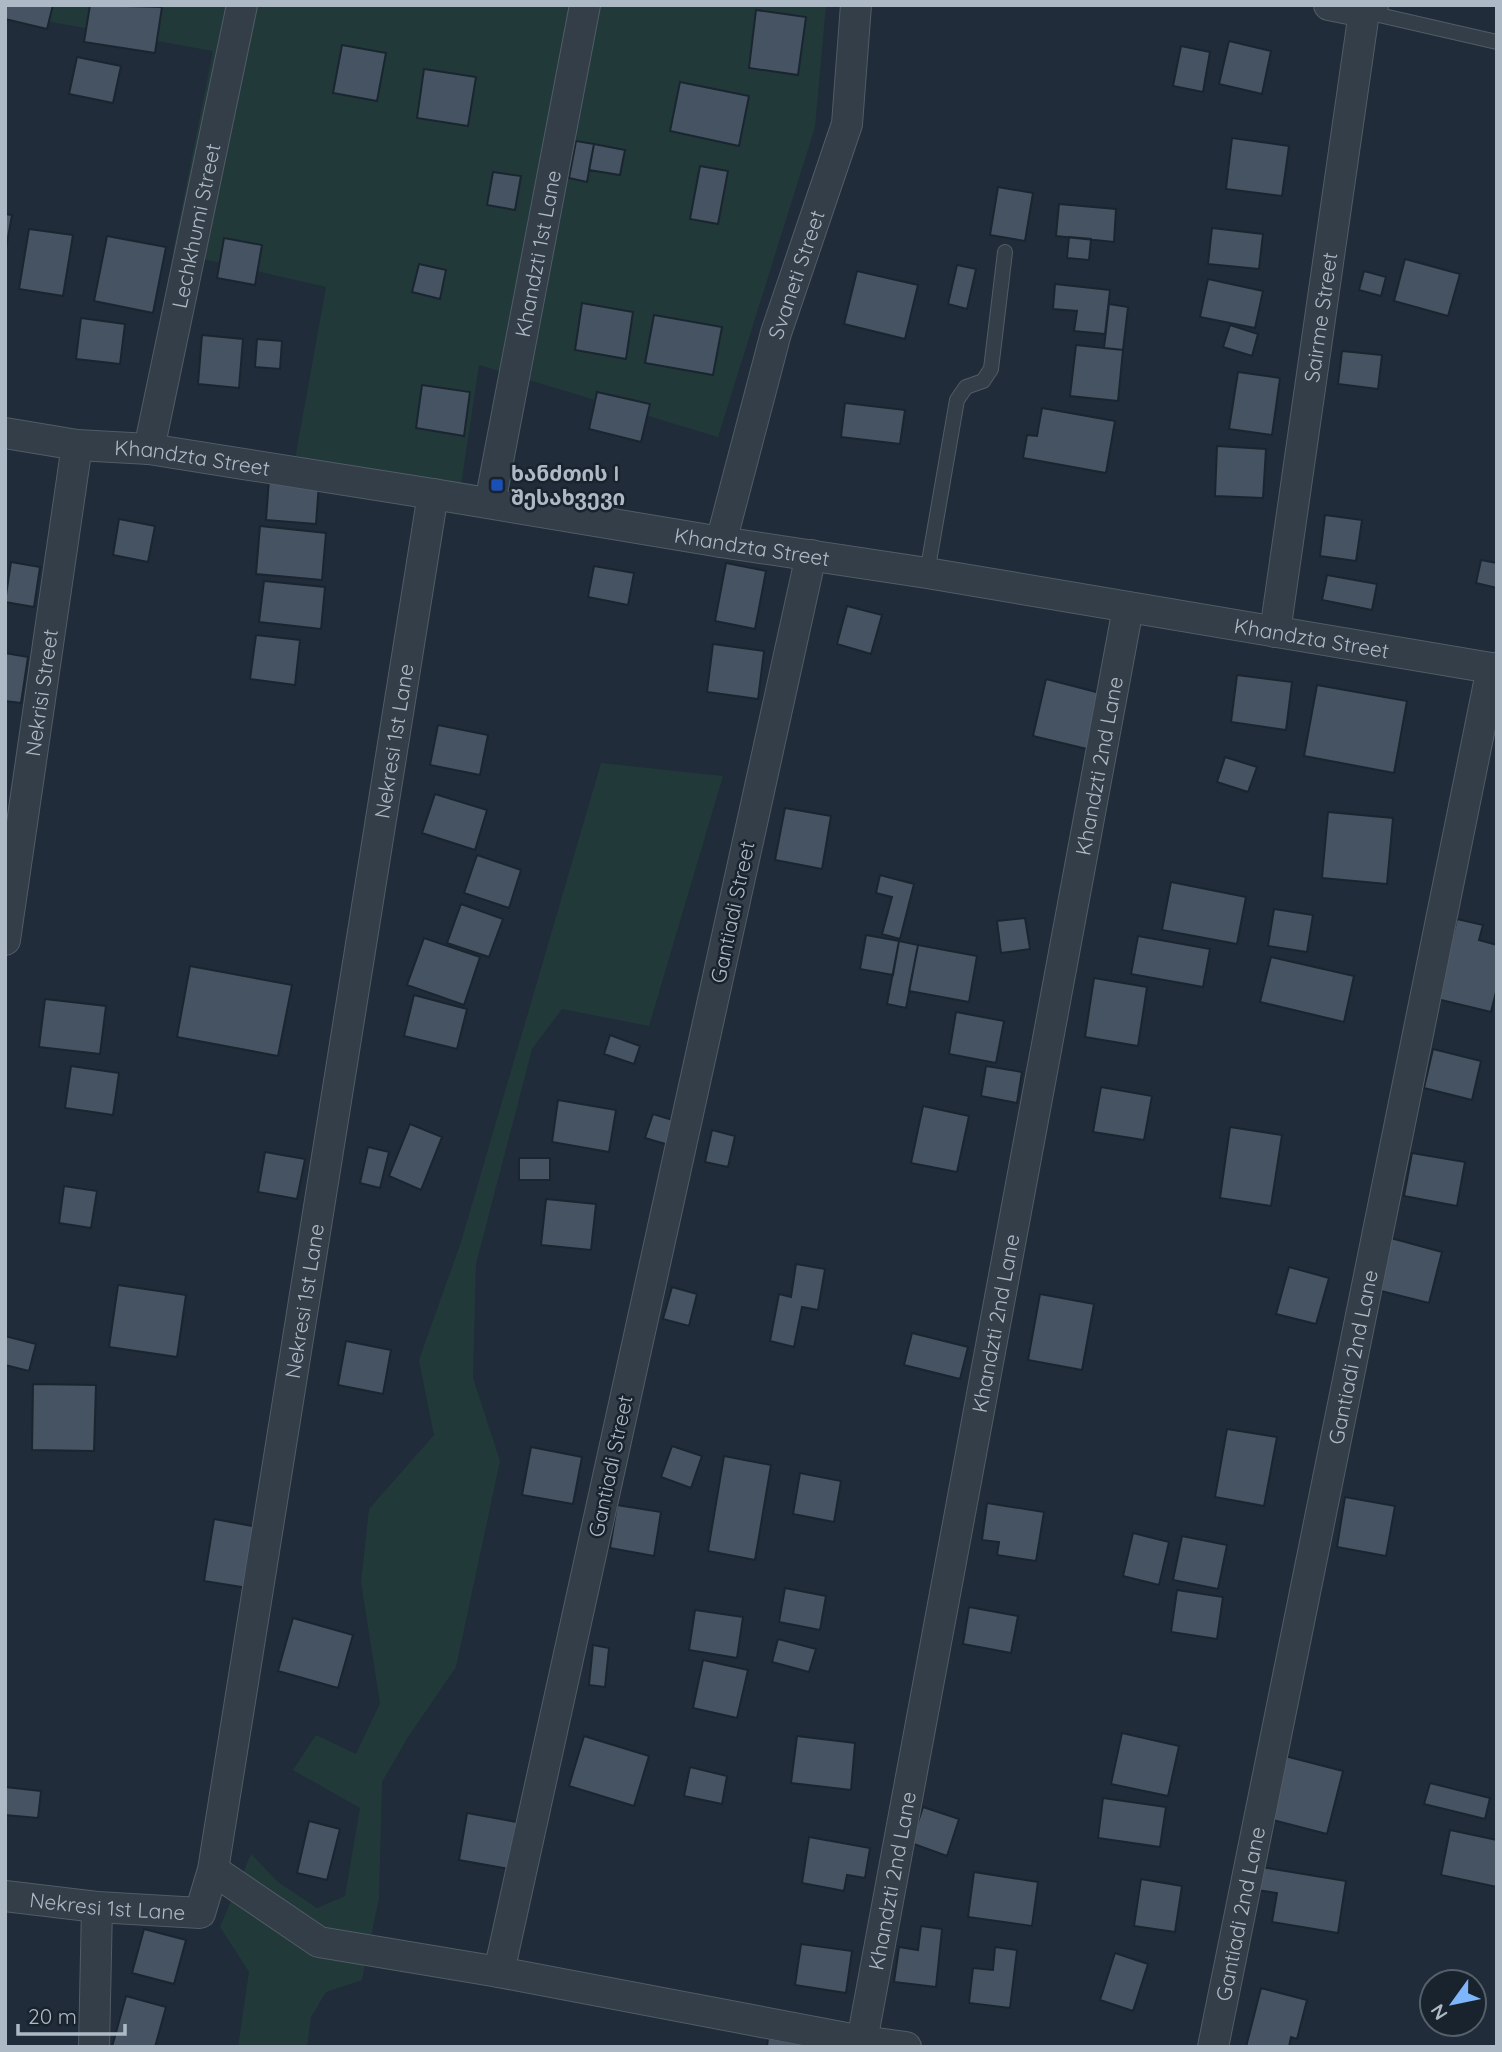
<svg xmlns="http://www.w3.org/2000/svg" width="1502" height="2052" font-family="Quicksand,'Noto Sans Georgian',sans-serif">
  <rect width="100%" height="100%" fill="#202c39"/>
  <path fill="#22393a" d="M32,5h794l-11,122 -97,310 -239,-72 -18,120 -166,-26 31,-172 -153,-35 40,-201 -184,-33z
    M601,763l122,13 -74,250 -87,-17 -30,40 -56,215 -3,114 27,83 -44,206 -48,70 -26,45 -3,116 -17,82 -36,12 -15,25 -4,30h-69l11,-75 -29,-45 31,-73 27,28 39,26 28,-12 15,-88 -67,-38 23,-35 40,19 24,-51 -19,-121 8,-73 65,-74 -15,-75 42,-118z"/>
  <path fill="#465363" stroke="#1b2530" stroke-width="2" d="M5,5h48l-6,24 -42,-10z
    M90,5l72,2 -7,46 -71,-11z
    M756,10l50,7 -8,58 -49,-7z
    M1229,41l42,10 -9,43 -43,-10z
    M342,45l44,8 -9,48 -44,-8z
    M1181,46l29,6 -7,40 -30,-6z
    M77,57l44,9 -8,37 -44,-9z
    M424,69l52,8 -8,49 -51,-8z
    M680,82l69,14 -10,50 -69,-15z
    M1232,138l57,8 -7,50 -56,-7z
    M576,141l18,3 -7,38 -18,-4z
    M594,144l31,6 -5,25 -31,-5z
    M700,166l28,5 -10,53 -28,-5z
    M493,172l28,4 -6,34 -28,-5z
    M998,187l35,6 -8,48 -35,-6z
    M1059,204l57,5 -2,33 -58,-6z
    M5,214l7,1 -7,39z
    M1212,228l51,6 -4,35 -51,-5z
    M29,229l44,6 -10,61 -44,-7z
    M107,236l59,11 -13,66 -59,-12z
    M1069,237l22,2 -2,21 -22,-2z
    M224,238l38,7 -7,40 -38,-7z
    M1405,259l55,15 -12,42 -54,-15z
    M419,264l27,6 -6,29 -28,-7z
    M957,265l19,4 -9,40 -19,-5z
    M857,271l61,14 -13,54 -61,-15z
    M1364,271l22,6 -5,19 -22,-6z
    M1208,279l55,12 -8,37 -55,-11z
    M1055,284l55,6 -5,44 -31,-3 3,-20 -24,-2z
    M582,303l51,9 -7,47 -51,-9z
    M1109,304l19,3 -5,43 -19,-2z
    M654,315l68,12 -9,48 -68,-12z
    M81,318l44,6 -5,40 -44,-5z
    M1230,325l28,9 -6,22 -29,-9z
    M202,335l41,4 -4,49 -41,-4z
    M257,339l25,2 -2,28 -25,-2z
    M1076,345l47,5 -5,51 -48,-5z
    M1342,351l40,4 -4,34 -40,-5z
    M1238,372l42,6 -8,57 -43,-6z
    M422,385l48,7 -6,44 -48,-8z
    M597,392l53,12 -9,38 -52,-13z
    M845,403l60,7 -5,34 -59,-7z
    M1042,408l73,13 -9,52 -83,-15 4,-23 10,1z
    M1217,446l49,3 -3,49 -48,-2z
    M269,479l50,4 -3,41 -50,-4z
    M1325,515l37,5 -6,41 -36,-5z
    M119,519l36,7 -7,36 -35,-7z
    M260,526l66,7 -4,47 -66,-6z
    M1481,560l16,3v25l-21,-5z
    M11,562l29,5 -6,40 -29,-5z
    M726,563l40,8 -11,58 -40,-8z
    M594,566l40,7 -6,32 -40,-8z
    M1327,575l50,9 -5,26 -50,-10z
    M264,581l61,6 -4,42 -62,-7z
    M847,606l35,9 -11,39 -34,-10z
    M256,635l44,5 -5,45 -45,-6z
    M713,644l51,7 -6,48 -51,-7z
    M5,653l23,4 -7,46 -16,-2z
    M1237,675l55,7 -6,48 -55,-8z
    M1046,679l58,15 -13,56 -58,-14z
    M1317,685l90,16 -13,72 -90,-17z
    M438,725l50,10 -8,40 -50,-10z
    M1225,757l32,10 -9,25 -31,-10z
    M435,794l52,16 -12,40 -53,-17z
    M785,808l46,8 -9,53 -47,-9z
    M1328,812l65,6 -6,66 -65,-6z
    M477,855l44,15 -12,38 -45,-15z
    M880,875l34,9 -14,55 -18,-5 10,-37 -16,-4z
    M1171,882l75,15 -9,47 -75,-14z
    M461,904l42,15 -14,38 -42,-14z
    M1274,909l39,6 -6,37 -39,-6z
    M1025,918l5,31 -29,4 -4,-32z
    M1457,919l26,6 -4,15 18,5v43l-6,24 -54,-13z
    M866,935l33,6 -6,34 -33,-6z
    M1138,936l72,13 -7,38 -72,-13z
    M424,938l56,19 -16,48 -57,-20z
    M899,941l19,4 -12,63 -19,-4z
    M918,945l59,11 -8,46 -60,-11z
    M1271,957l83,19 -10,46 -84,-20z
    M190,966l102,19 -14,71 -101,-19z
    M1094,978l53,9 -9,59 -53,-9z
    M414,995l53,14 -10,40 -53,-13z
    M45,999l61,7 -6,48 -61,-7z
    M956,1012l48,9 -8,42 -47,-9z
    M610,1035l30,11 -6,18 -30,-10z
    M1433,1049l48,12 -9,39 -48,-12z
    M71,1066l48,7 -6,42 -48,-7z
    M986,1066l36,6 -5,31 -36,-7z
    M1101,1087l51,9 -8,44 -51,-8z
    M558,1100l58,10 -7,42 -57,-10z
    M923,1106l46,10 -12,56 -46,-9z
    M653,1114l23,7 -7,24 -24,-7z
    M410,1124l32,13 -21,53 -32,-14z
    M1230,1127l52,8 -11,71 -51,-8z
    M712,1130l23,6 -7,31 -23,-5z
    M368,1147l21,5 -9,36 -20,-5z
    M265,1152l40,7 -8,40 -39,-7z
    M1412,1153l53,9 -8,44 -53,-10z
    M519,1158h31v22h-31z
    M64,1186l33,5 -6,37 -32,-5z
    M546,1199l50,5 -5,46 -50,-5z
    M1387,1237l55,15 -13,51 -56,-14z
    M796,1264l29,5 -7,41 -16,-3 -8,40 -24,-6 9,-47 12,3z
    M1289,1267l40,11 -13,46 -40,-10z
    M118,1285l68,10 -9,62 -68,-10z
    M672,1287l25,7 -8,32 -26,-7z
    M1040,1294l54,10 -12,66 -54,-10z
    M912,1333l56,14 -8,32 -56,-14z
    M5,1336l31,8 -7,27 -24,-6z
    M346,1341l45,9 -8,44 -45,-9z
    M33,1384l63,1 -2,66 -62,-1z
    M1227,1429l50,8 -13,69 -49,-9z
    M672,1446l30,10 -11,32 -30,-11z
    M531,1447l51,10 -9,47 -51,-9z
    M724,1456l47,9 -16,95 -47,-9z
    M800,1473l41,8 -7,41 -41,-8z
    M1345,1497l50,9 -9,50 -49,-9z
    M987,1503l57,9 -8,49 -39,-6 2,-13 -17,-2z
    M617,1505l44,7 -7,44 -44,-8z
    M214,1519l44,8 -10,61 -44,-7z
    M1133,1533l36,9 -10,43 -36,-9z
    M1182,1536l45,9 -9,44 -45,-9z
    M785,1588l41,8 -6,34 -41,-8z
    M1177,1590l46,7 -6,42 -46,-7z
    M969,1607l49,9 -7,37 -48,-9z
    M695,1610l48,7 -6,41 -48,-8z
    M293,1618l60,17 -15,53 -60,-17z
    M778,1639l38,10 -7,23 -37,-10z
    M593,1645l16,3 -4,39 -16,-2z
    M703,1660l45,10 -11,48 -44,-10z
    M1122,1733l57,13 -11,50 -57,-12z
    M584,1736l65,20 -15,50 -65,-20z
    M797,1736l58,7 -4,47 -60,-7z
    M1281,1755l62,16 -16,63 -62,-16z
    M690,1767l37,9 -5,28 -38,-8z
    M1430,1783l60,15 -5,21 -61,-15z
    M5,1787l36,4 -3,27 -33,-3z
    M1103,1798l63,9 -6,40 -62,-9z
    M923,1807l36,12 -12,37 -36,-13z
    M467,1813l50,9 -8,47 -50,-9z
    M309,1821l31,8 -13,51 -30,-7z
    M1450,1830l47,10v47l-56,-12z
    M809,1837l61,11 -5,30 -18,-3 -3,16 -42,-8z
    M1261,1867l85,14 -8,52 -66,-11 5,-29 -20,-3z
    M974,1872l64,10 -6,44 -64,-9z
    M1141,1879l41,7 -7,46 -41,-6z
    M921,1926l21,3 -6,58 -42,-5 5,-35 19,3z
    M144,1929l42,11 -12,44 -42,-11z
    M801,1944l51,7 -6,42 -51,-8z
    M995,1947l22,3 -7,58 -41,-5 4,-35 20,2z
    M1115,1953l33,11 -15,47 -33,-11z
    M1261,1988l46,12 -10,39 -6,-2 -2,10h-43z
    M126,1996l40,11 -11,40h-43z
    M768,2038l50,9h-51z"/>
  <g fill="none" stroke-linecap="round" stroke-linejoin="round">
    <g stroke="#515c67" stroke-width="16">
      <path id="lane" d="M1366,12l131,30
        M927,573l30,-173 9,-13 17,-6 8,-12 14,-117"/>
    </g>
    <g stroke="#515c67" stroke-width="32">
      <g id="street">
        <path d="M1329,5l35,7"/>
        <path id="s1" d="M5,433l72,12 72,4 284,45 288,48 206,31 570,96"/>
        <path id="s2" d="M149,449l93,-444"/>
        <path id="s3" d="M490,503l95,-498"/>
        <path id="s4" d="M721,542l55,-209 71,-209 9,-119"/>
        <path d="M811,555l-312,1417 363,69 44,6"/>
        <path id="s5" d="M1275,632l89,-620 9,-7"/>
        <path id="s6" d="M5,940l72,-495"/>
        <path d="M213,1870l106,72 180,30"/>
        <path id="s7" d="M5,1896l92,11 103,6 13,-43 220,-1376"/>
        <path id="s8" d="M862,2041l266,-1433"/>
        <path d="M94,2047l3,-140"/>
        <path id="s9" d="M1213,2047l279,-1379"/>
      </g>
    </g>
    <use href="#lane" stroke="#343e49" stroke-width="14"/>
    <use href="#street" stroke="#343e49" stroke-width="30"/>
  </g>
  <rect fill="#1a4fb4" stroke="#19232e" stroke-width="2.5" x="490" y="478" width="14" height="14" rx="3.5"/>
  <g text-anchor="middle" dominant-baseline="central" stroke-width="5" stroke-linejoin="round" paint-order="stroke">
    <g font-size="21" fill="#aeb9c6" stroke="#19232e">
      <text stroke="none"><textPath href="#s2" startOffset="228">Lechkhumi Street</textPath></text>
      <text stroke="none"><textPath href="#s3" startOffset="254">Khandzti 1st Lane</textPath></text>
      <text stroke="none"><textPath href="#s4" startOffset="278">Svaneti Street</textPath></text>
      <text stroke="none"><textPath href="#s5" startOffset="318">Sairme Street</textPath></text>
      <text stroke="none"><textPath href="#s1" startOffset="189">Khandzta Street</textPath></text>
      <text stroke="none"><textPath href="#s1" startOffset="756">Khandzta Street</textPath></text>
      <text stroke="none"><textPath href="#s1" startOffset="1323">Khandzta Street</textPath></text>
      <text stroke="none"><textPath href="#s6" startOffset="250">Nekrisi Street</textPath></text>
      <text stroke="none"><textPath href="#s7" startOffset="1384">Nekresi 1st Lane</textPath></text>
      <text stroke="none"><textPath href="#s8" startOffset="1297">Khandzti 2nd Lane</textPath></text>
      <text transform="translate(732 912) rotate(-78)">Gantiadi Street</text>
      <text stroke="none"><textPath href="#s7" startOffset="817">Nekresi 1st Lane</textPath></text>
      <text stroke="none"><textPath href="#s8" startOffset="730">Khandzti 2nd Lane</textPath></text>
      <text stroke="none"><textPath href="#s9" startOffset="704">Gantiadi 2nd Lane</textPath></text>
      <text transform="translate(610 1466) rotate(-78)">Gantiadi Street</text>
      <text stroke="none"><textPath href="#s8" startOffset="163">Khandzti 2nd Lane</textPath></text>
      <text stroke="none"><textPath href="#s7" startOffset="103">Nekresi 1st Lane</textPath></text>
      <text stroke="none"><textPath href="#s9" startOffset="136">Gantiadi 2nd Lane</textPath></text>
    </g>
    <g font-size="21" font-weight="bold" fill="#aeb9c6" stroke="#19232e" text-anchor="start">
      <text x="511" y="473">ხანძთის I<tspan x="511" dy="24">შესახვევი</tspan></text>
    </g>
  </g>
  <rect width="1502" height="2052" fill="none" stroke="#aeb9c6" stroke-width="14"/>
  <g transform="translate(1453 2003) rotate(237)"><circle r="33" fill="#19232e" stroke="#555f6b" stroke-width="2"/>
  <path d="M0-5L12 26L0 18L-12 26Z" fill="#7eb6fb"/>
  <text y="-10" font-size="19" font-weight="bold" text-anchor="middle" fill="#aeb9c6">N</text>
  </g>
  <path d="M18 2024v10h107v-10" fill="none" stroke="#aeb9c6" stroke-width="3.5"/>
  <text x="28" y="2024" font-size="21" fill="#aeb9c6" stroke="#19232e" stroke-width="5" paint-order="stroke">20 m</text>
</svg>
